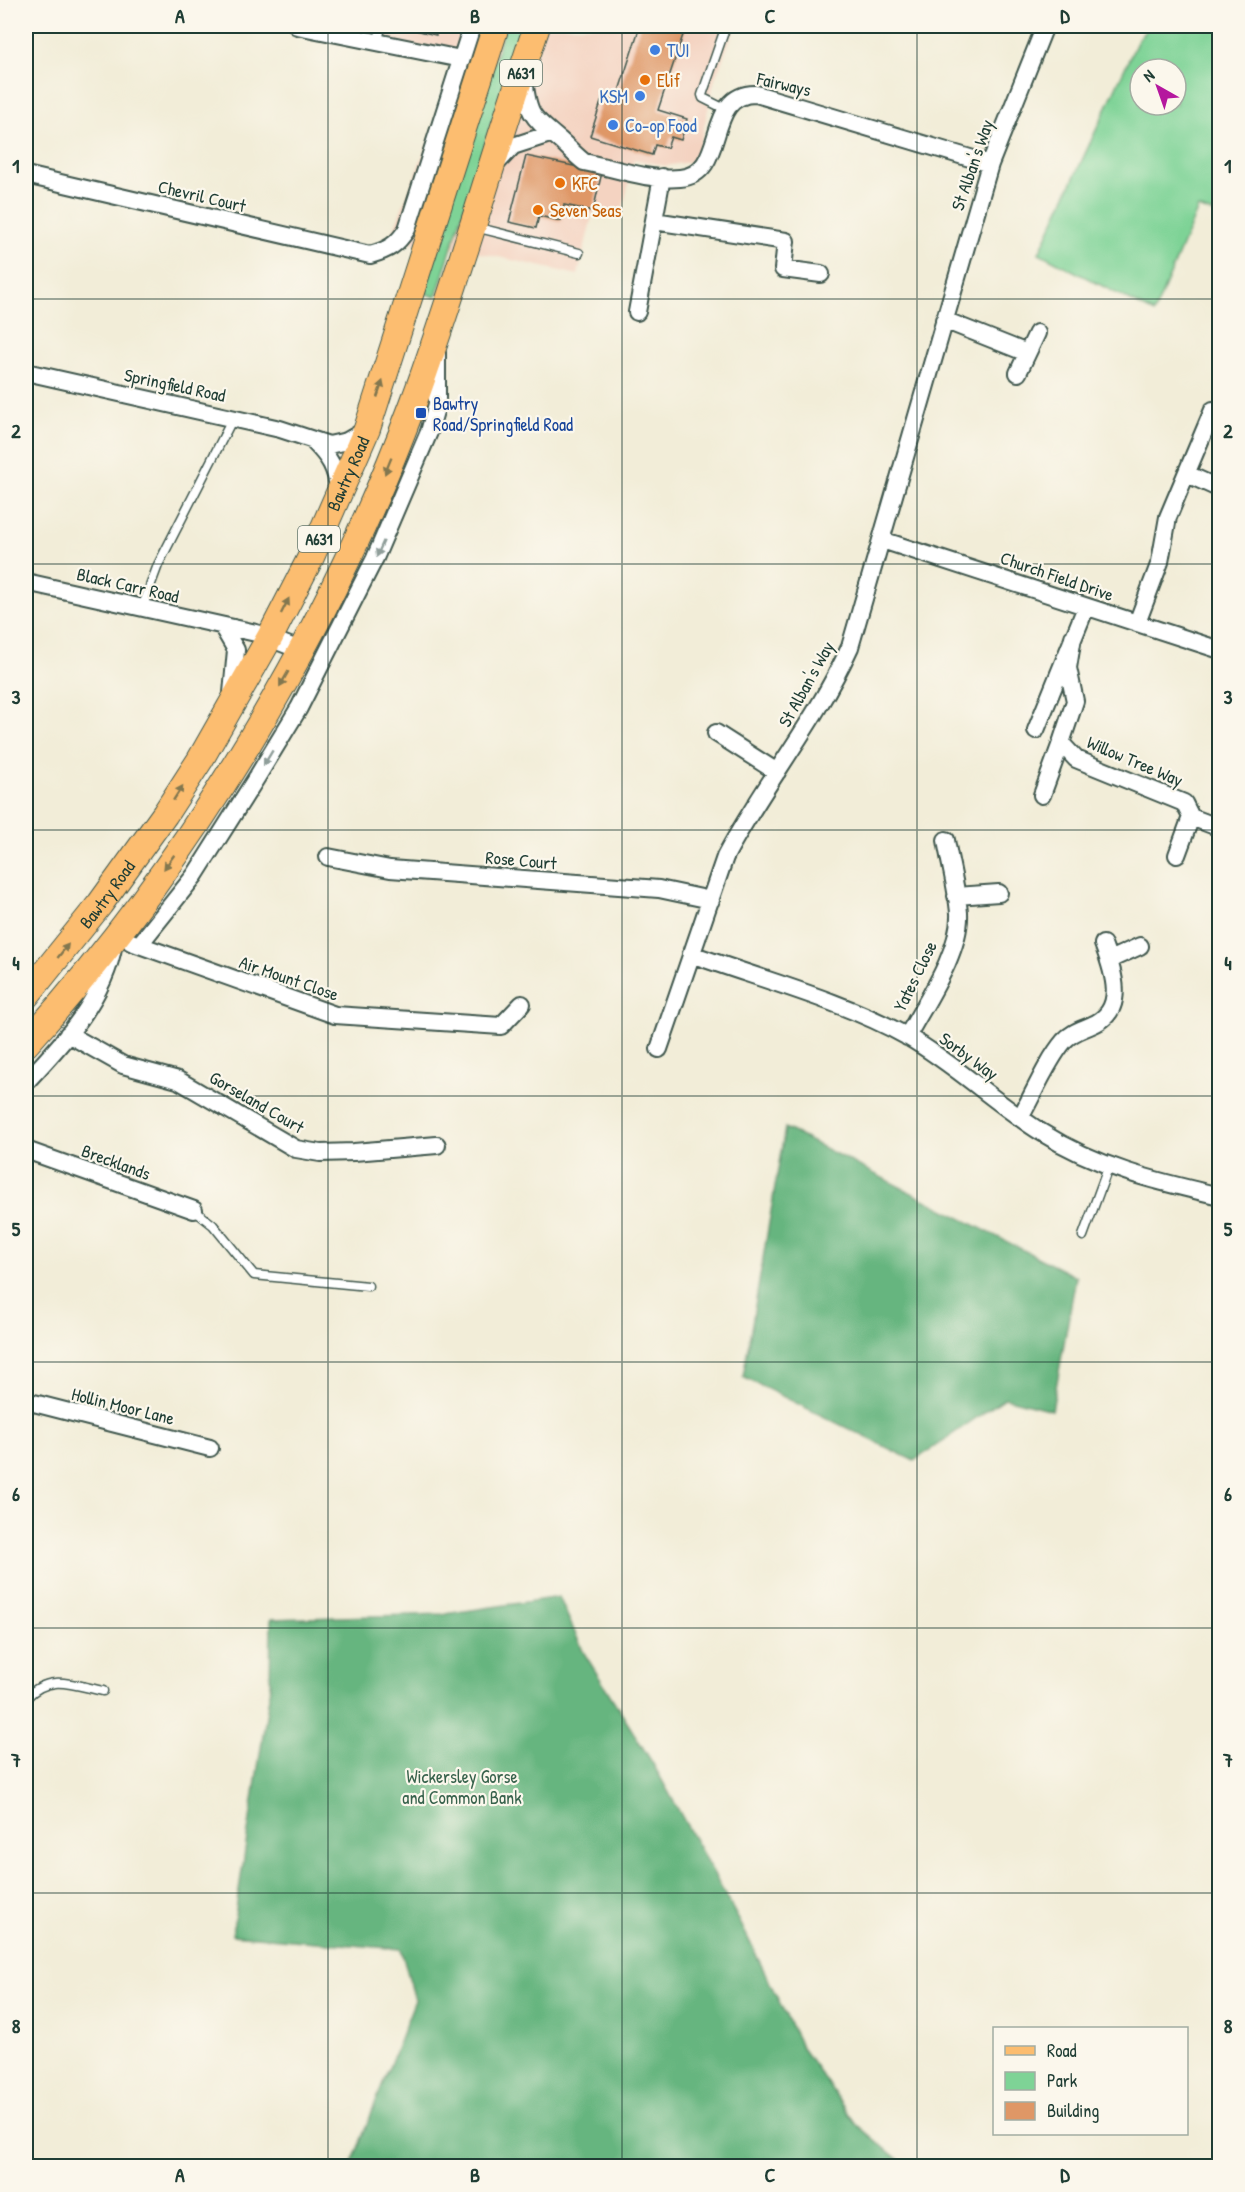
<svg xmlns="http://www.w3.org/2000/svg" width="1245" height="2192" font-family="'Patrick Hand',sans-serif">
  <rect width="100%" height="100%" fill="#fbf7ec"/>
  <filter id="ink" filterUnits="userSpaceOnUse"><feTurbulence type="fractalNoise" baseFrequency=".0167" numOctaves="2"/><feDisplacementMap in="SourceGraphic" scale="12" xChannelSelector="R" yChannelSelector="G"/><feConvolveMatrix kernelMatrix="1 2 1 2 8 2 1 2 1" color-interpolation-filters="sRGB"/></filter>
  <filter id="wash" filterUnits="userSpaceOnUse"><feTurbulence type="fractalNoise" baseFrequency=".008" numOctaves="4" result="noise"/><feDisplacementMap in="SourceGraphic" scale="24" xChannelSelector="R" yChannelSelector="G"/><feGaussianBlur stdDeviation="1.35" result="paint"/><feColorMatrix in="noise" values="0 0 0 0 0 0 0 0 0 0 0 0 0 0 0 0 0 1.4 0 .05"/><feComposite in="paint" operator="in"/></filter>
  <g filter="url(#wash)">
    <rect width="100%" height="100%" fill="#f2edd8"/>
    <path fill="#f4d3c1" d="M297,26h439l-21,52 -16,71 -10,13 -23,4 -32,-7 -13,58 -28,-5 -15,63 -97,-22 -91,-14 71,-180z"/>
    <path fill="#7ed396" stroke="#4e8865" stroke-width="1.5" fill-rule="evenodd" d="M505,26h17l-86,271 -15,-5z
      M1149,26h71l-1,189 -21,-7 -44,105 -115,-60 99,-213zM1140,69h36v36h-36z"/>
    <path fill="#66b57f" stroke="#42795a" stroke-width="1.5" d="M785,1128l291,149 -24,133 -47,-12 -91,63 -171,-84z
      M559,1597l25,56 69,111 87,158 62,126 54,76 50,42h-555l64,-166 -14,-51 -169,-14 38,-245 1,-71 174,-5z"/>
    <g id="blocks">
      <path fill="#df9766" d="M399,26h39l-2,9z
        M640,26h46l-28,84 29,9 -6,21 -10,-3 -4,11 -12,-3 -3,10 -62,-19 14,-43 13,4z
        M526,156l76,16 -9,39 -29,-6 -3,16 -22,-5 -3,12 -27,-6z"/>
    </g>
  </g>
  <g filter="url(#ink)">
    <use href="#blocks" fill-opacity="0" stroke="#3f574d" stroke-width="1.5"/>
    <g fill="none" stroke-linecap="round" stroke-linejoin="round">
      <g stroke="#3f574d" stroke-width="11">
        <path id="lane" d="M378,42l3,-16
          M725,109l-22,-11 -1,-3 24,-69
          M475,227l104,26
          M142,608l16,-43 75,-147
          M194,1210l19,15 41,50 114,11
          M1083,1236l25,-68
          M26,1698c23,-25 47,-13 77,-7"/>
      </g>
      <g stroke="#3f574d" stroke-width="20">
        <path id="street" d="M297,26l164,33
          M524,78c4,37 7,38 36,62 8,7 15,15 24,22 30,6 65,19 96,16 49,-4 23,-85 76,-84l234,70
          M495,165l18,-19 37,-12
          M26,175l344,80c18,-5 27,-10 37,-26l65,-203
          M654,221l132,20 -3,28 38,5
          M637,312l25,-135
          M944,320l83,33
          M26,372l254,57 49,16 18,-4 19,-11
          M1018,373l19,-40
          M314,442c15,15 23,27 24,48
          M1187,474l33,15
          M882,540l338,110
          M26,582l230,51 44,17
          M1137,623l23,-61 8,-45 45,-107
          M222,626l14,24 -4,43
          M1073,637l-5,31 7,33 -14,42 15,16 108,44 7,14 -14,38
          M1036,730l50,-123
          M716,733l61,39
          M1042,795l19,-52
          M1191,817l29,11
          M328,857l62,12 269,20 52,11
          M956,896l43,-3
          M131,942l204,73 166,11 21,-22
          M139,945l56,-70 62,-98 42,-69 76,-150 54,-126 8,-28v-52
          M691,954c69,25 153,47 217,83 47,27 87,66 133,95 57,36 114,49 179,64
          M1109,960l31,-14
          M68,1034l55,31 55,15 118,69 24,4 34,-1 83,-7
          M907,1037c18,-34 54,-85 52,-124 -2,-24 -9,-49 -13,-73
          M659,1049l66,-192c38,-72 91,-135 125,-210l140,-483 55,-138
          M26,1082c37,-39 79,-84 88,-139
          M1020,1118c13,-23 27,-57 44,-77 8,-9 17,-11 28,-16 36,-15 21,-54 11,-81
          M26,1150l168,60
          M26,1401l184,47"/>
      </g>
      <g stroke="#3f574d" stroke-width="28">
        <g id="primary">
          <path id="s1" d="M26,996l74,-92 65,-90 35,-54 70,-123 41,-80 56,-128 129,-403"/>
          <path d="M26,1044c165,-183 301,-409 387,-640 46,-124 81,-253 124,-378"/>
        </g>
      </g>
      <use href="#lane" stroke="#fff" stroke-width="8"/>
      <use href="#street" stroke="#fff" stroke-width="16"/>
      <use href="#primary" stroke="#fcbd6f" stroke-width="26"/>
    </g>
    <defs><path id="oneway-solid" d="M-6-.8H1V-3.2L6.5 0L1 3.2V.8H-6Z" transform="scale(1.5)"/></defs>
    <g fill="#82774f">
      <use href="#oneway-solid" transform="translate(380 389) rotate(-71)"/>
      <use href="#oneway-solid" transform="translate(388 466) rotate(112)"/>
      <use href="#oneway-solid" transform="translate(285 606) rotate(-63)"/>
      <use href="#oneway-solid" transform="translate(284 679) rotate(120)"/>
      <use href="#oneway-solid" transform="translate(178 793) rotate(-57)"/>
      <use href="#oneway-solid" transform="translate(169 862) rotate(126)"/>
      <use href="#oneway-solid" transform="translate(63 951) rotate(-52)"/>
    </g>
    <g fill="#8f9e9a">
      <use href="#oneway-solid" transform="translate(380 549) rotate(114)"/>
      <use href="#oneway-solid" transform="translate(268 758) rotate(121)"/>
    </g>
  </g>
  <path fill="none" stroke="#1f3d34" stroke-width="1.5" stroke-opacity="0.55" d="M328,26v2140M622,26v2140M917,26v2140M26,299h1194M26,564h1194M26,830h1194M26,1096h1194M26,1362h1194M26,1628h1194M26,1893h1194"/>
  <g fill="#3f7fe0" stroke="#fbf7ec" stroke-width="2">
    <circle cx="655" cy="50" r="6"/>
    <circle cx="640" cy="96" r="6"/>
    <circle cx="613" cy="125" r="6"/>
  </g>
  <g fill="#e8710a" stroke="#fbf7ec" stroke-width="2">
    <circle cx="645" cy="80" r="6"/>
    <circle cx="560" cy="183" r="6"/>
    <circle cx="538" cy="210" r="6"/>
  </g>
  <rect fill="#1a4fb4" stroke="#fbf7ec" stroke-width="2" x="415" y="407" width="12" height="12" rx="3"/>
  <g text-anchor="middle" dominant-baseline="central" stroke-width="4.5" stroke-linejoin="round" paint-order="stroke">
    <g fill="#fbf7ec" stroke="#61756b" stroke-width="1.5">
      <rect x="500" y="60" width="42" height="26" rx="4.5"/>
      <rect x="298" y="526" width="42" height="26" rx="4.5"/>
    </g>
    <g font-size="16" font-weight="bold" fill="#1f3d34">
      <text x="521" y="73">A631</text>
      <text x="319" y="539">A631</text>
    </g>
    <g font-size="18" fill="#366cbe" stroke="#fbf7ec" text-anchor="start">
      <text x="667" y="50">TUI</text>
      <text x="628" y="96" text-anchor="end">KSM</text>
      <text x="625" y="125">Co-op Food</text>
    </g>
    <g font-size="18" fill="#c56008" stroke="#fbf7ec" text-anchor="start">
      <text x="657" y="80">Elif</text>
      <text x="572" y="183">KFC</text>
      <text x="550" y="210">Seven Seas</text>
    </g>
    <g font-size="18" fill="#1f3d34" stroke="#fbf7ec">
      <text transform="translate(784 84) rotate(13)">Fairways</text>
      <text transform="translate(972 165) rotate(-71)">St Alban's Way</text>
      <text transform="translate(202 196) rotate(13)">Chevril Court</text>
      <text transform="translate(175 385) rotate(12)">Springfield Road</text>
      <text stroke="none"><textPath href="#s1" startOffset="616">Bawtry Road</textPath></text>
      <text transform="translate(1057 576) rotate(19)">Church Field Drive</text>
      <text transform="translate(128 585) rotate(13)">Black Carr Road</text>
      <text transform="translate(806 684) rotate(-61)">St Alban's Way</text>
      <text transform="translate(1135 761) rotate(23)">Willow Tree Way</text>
      <text transform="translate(521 860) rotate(5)">Rose Court</text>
      <text stroke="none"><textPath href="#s1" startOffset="130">Bawtry Road</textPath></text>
      <text transform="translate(915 976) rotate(-64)">Yates Close</text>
      <text transform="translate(289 978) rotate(19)">Air Mount Close</text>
      <text transform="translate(969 1056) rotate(36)">Sorby Way</text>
      <text transform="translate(257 1102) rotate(30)">Gorseland Court</text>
      <text transform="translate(116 1162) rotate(20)">Brecklands</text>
      <text transform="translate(123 1406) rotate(14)">Hollin Moor Lane</text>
    </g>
    <g font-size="18" fill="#164399" stroke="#fbf7ec" text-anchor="start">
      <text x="433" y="403">Bawtry<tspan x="433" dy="21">Road/Springfield Road</tspan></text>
    </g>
    <g font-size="18" fill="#37624c" stroke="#fbf7ec">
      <text x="462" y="1776">Wickersley Gorse<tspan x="462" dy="21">and Common Bank</tspan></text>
    </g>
  </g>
  <rect width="1245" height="2192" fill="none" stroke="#fbf7ec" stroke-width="66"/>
  <rect x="993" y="2027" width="195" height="108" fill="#fbf7ec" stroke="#a3ada2" stroke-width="1.5"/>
  <rect x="1005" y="2046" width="30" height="9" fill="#fcbd6f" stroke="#a3ada2" stroke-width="1.5"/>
  <text x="1047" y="2057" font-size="18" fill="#1f3d34">Road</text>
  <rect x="1005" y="2072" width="30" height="18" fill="#7ed396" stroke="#a3ada2" stroke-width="1.5"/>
  <text x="1047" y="2087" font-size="18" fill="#1f3d34">Park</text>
  <rect x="1005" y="2102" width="30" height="18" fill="#df9766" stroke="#a3ada2" stroke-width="1.5"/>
  <text x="1047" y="2117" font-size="18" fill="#1f3d34">Building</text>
  <g transform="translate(1158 87) rotate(320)"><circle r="28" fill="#fbf7ec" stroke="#a3ada2" stroke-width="1.5"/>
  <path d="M0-4.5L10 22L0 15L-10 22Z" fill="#b5179e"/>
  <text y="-9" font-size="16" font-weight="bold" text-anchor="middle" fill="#1f3d34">N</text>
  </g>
  <rect x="33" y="33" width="1179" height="2126" fill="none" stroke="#1f3d34" stroke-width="2"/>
  <g font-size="20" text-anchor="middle" font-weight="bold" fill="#1f3d34">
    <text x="180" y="23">A</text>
    <text x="475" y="23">B</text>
    <text x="770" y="23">C</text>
    <text x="1065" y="23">D</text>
    <text x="16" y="173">1</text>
    <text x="1228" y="173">1</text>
    <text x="16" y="438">2</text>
    <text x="1228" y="438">2</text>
    <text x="16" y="704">3</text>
    <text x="1228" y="704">3</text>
    <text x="16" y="970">4</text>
    <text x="1228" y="970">4</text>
    <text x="16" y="1236">5</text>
    <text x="1228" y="1236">5</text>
    <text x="16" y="1501">6</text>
    <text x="1228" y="1501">6</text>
    <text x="16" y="1767">7</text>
    <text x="1228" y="1767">7</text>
    <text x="16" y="2033">8</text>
    <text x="1228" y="2033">8</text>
    <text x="180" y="2182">A</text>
    <text x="475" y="2182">B</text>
    <text x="770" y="2182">C</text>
    <text x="1065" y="2182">D</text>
  </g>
</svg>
